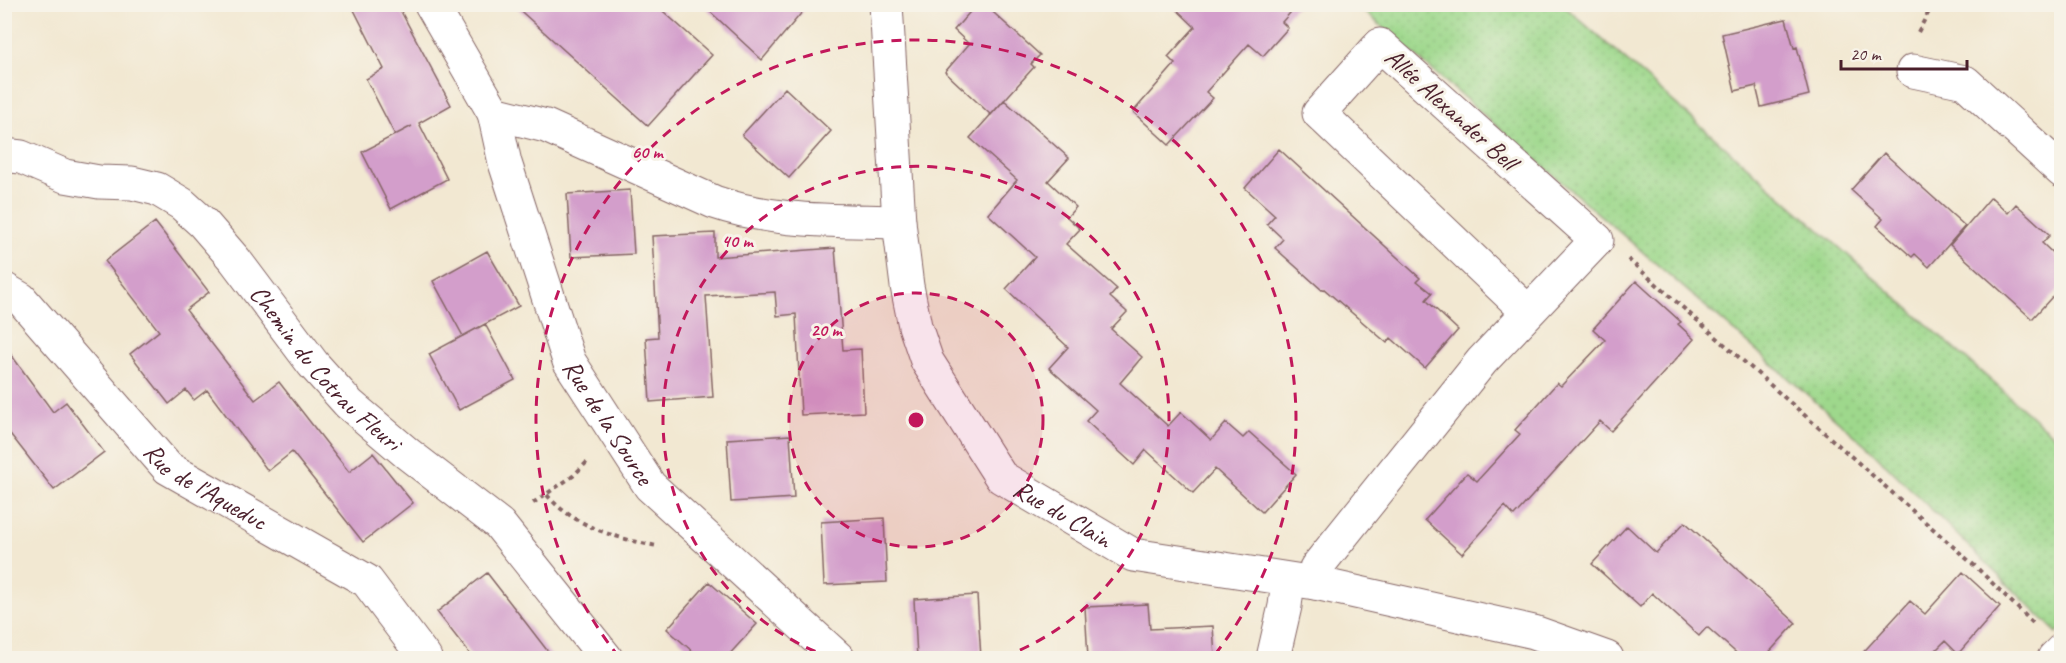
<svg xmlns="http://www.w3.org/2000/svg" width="2066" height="663" font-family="Caveat,sans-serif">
  <defs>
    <pattern id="grass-dots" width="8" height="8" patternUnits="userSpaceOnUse" patternTransform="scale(1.5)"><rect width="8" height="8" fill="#9ed88c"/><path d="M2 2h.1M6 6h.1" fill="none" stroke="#8ab979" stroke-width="1.8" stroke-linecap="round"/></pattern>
  </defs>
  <rect width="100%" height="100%" fill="#f7f3e8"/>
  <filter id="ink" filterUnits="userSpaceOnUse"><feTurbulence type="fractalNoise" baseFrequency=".0167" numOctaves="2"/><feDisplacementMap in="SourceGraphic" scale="12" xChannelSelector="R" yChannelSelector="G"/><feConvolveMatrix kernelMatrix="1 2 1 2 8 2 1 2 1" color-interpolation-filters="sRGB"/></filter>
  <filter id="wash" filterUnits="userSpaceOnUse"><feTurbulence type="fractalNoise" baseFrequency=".008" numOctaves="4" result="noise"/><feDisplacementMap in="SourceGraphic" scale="24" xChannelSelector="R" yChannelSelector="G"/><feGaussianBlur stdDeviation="1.35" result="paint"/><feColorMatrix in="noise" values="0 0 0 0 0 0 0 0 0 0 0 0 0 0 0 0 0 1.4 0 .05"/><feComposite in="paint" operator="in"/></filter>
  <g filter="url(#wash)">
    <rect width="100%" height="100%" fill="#f2e8d2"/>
    <path fill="url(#grass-dots)" stroke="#747c5c" stroke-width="1.5" d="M1357,5h206l498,437 1,185 -5,6 -189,-186z"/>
    <g id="blocks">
      <path fill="#d39ecb" d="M351,4h46l54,101 -32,18 28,56 -56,30 -29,-57 50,-26 -17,9 -29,-56 18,-10z
        M513,4h142l57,51 -64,71z
        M702,4h107l-47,56z
        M977,4h7l56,51 -9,9 3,3 -43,48 -46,-43 24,-28 -15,-14z
        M1171,4h127l-16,18 6,6 -25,28 -14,-12 -43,48 7,6 -44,47 -36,-33 42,-48 -7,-7 27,-30z
        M1786,19l8,29 3,-1 12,48 -48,12 -5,-21 -21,5 -13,-57z
        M785,88l46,43 -42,47 -47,-43z
        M1004,100l65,58 -21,23 28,26 -9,10 13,12 -14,15 51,45 -7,8 17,15 -16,17 31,28 -22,26 48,43 13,-14 30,28 15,-17 17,15 6,-6 47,42 -34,38 -47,-43 -22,24 -47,-43 -12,15 -48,-44 10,-11 -47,-42 19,-21 -62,-58 29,-32 -47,-43 29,-34 -47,-42z
        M1279,149l141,129 -3,3 15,12 -6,7 32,30 -33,38 -34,-30 -4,5 -63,-54 -2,1 -47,-42 8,-9 -16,-15 8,-9 -30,-27z
        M1884,153l81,73 -36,41 -14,-13 -3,3 -35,-31 6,-7 -32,-29z
        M630,190l4,64 -63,3 -4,-63z
        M1991,197l17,16 8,-9 34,31 -8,8 19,18v26l-29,32 -82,-74z
        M155,222l54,70 -23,18 69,90 24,-18 70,90 24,-19 40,50 -50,39 -71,-90 -24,19 -61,-81 -13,10 -8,-10 -17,14 -39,-50 29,-23 -54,-70z
        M715,233v24l120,-9 8,102 18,-1 3,63 -63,3 -5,-101 -19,2 -2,-24 -69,4 7,101 -63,5 -4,-64 12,-1 -6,-101z
        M487,251l32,55 -56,30 -30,-55z
        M1636,281l45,41 -3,2 16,15 -83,92 -11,-10 -86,95 -9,-10 -43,48 -37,-34 42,-47 10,8 43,-47 -5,-4 42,-47 4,3 44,-46 -12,-11z
        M485,324l30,56 -56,30 -30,-56z
        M4,345l49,67 13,-10 38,50 -50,38 -50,-64z
        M790,435l4,63 -63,4 -4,-63z
        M884,518l3,64 -63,3 -3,-63z
        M1685,522l111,101 -32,35h-22l-35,-31 -8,9 -47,-43 -12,14 -48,-43 35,-38 29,27z
        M1963,572l37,34 -42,48 -13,-13 -17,17h-70l52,-57 15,13z
        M487,573l39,50 27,35h-80l-36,-46z
        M709,582l48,42 -31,34h-26l-33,-29z
        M977,595l4,63h-64l-3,-59z
        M1148,604l2,25 63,-3 2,32h-127l-3,-51z"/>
    </g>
  </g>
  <g filter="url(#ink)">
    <use href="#blocks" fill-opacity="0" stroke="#856565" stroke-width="1.5"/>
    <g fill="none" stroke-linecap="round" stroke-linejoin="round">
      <g stroke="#856565" stroke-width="35">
        <g id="minor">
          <path d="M431,4l63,109 52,13 168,76c61,21 122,18 185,20"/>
          <path id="s1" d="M886,4l13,218 8,64 8,40 12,35 74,116 132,78 182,28 219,49 73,26"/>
          <path d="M1913,71l52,11 97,89"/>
          <path id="s2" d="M494,113l11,50 64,198 81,125 188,172"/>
          <path id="s3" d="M4,155l17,2 44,19 34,6 33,1 25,6 25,15 21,19 32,37 78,104 36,40 59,50 91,70 107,134"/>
          <path id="s4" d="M4,289l17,10 147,169 199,113 58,77"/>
          <path d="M1315,583l1,-15 166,-207 115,-121 -217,-195 -61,68 209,199"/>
          <path d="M1273,658l12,-52 3,-26"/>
          <path d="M2054,658l8,-8"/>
        </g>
      </g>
      <path stroke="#856565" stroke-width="4" stroke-dasharray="4.5 4.5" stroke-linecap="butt" d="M1918,32l15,-28
        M1628,259l347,307 60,59
        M547,495c26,31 71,44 110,51
        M533,503l40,-27 15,-15"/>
      <use href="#minor" stroke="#fff" stroke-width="33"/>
    </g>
  </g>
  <circle cx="916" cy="420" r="127" fill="#c2185b" fill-opacity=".12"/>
  <g fill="none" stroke="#c2185b" stroke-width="3" stroke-dasharray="10 8">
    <circle cx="916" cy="420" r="127"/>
    <path d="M832 658A253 253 0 1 1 1000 658"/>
    <path d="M619 657A380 380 0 1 1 1213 657"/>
  </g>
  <g text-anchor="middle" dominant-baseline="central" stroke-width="6" stroke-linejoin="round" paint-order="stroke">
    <g font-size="26" fill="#4a1f2b" stroke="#f7f3e8">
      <text transform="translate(1451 109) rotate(42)">Allée Alexander Bell</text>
      <text stroke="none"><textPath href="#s3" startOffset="406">Chemin du Cotrau Fleuri</textPath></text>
      <text stroke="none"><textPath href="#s2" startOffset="332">Rue de la Source</textPath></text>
      <text stroke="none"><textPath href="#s4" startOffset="285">Rue de l'Aqueduc</textPath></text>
      <text stroke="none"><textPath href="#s1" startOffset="570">Rue du Clain</textPath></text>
    </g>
  </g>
  <circle cx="916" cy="420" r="9" fill="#c2185b" stroke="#f7f3e8" stroke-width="3"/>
  <g font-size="18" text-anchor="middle" font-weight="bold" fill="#c2185b" stroke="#f7f3e8" stroke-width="6" stroke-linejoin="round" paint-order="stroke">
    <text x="647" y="158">60 m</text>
    <text x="737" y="247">40 m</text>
    <text x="826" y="336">20 m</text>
  </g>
  <rect width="2066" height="663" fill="none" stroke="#f7f3e8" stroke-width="24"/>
  <path d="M1841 60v9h126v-9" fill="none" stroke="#4a1f2b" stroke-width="3"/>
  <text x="1850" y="60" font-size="18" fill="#4a1f2b" stroke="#f7f3e8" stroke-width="4.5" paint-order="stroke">20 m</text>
</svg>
